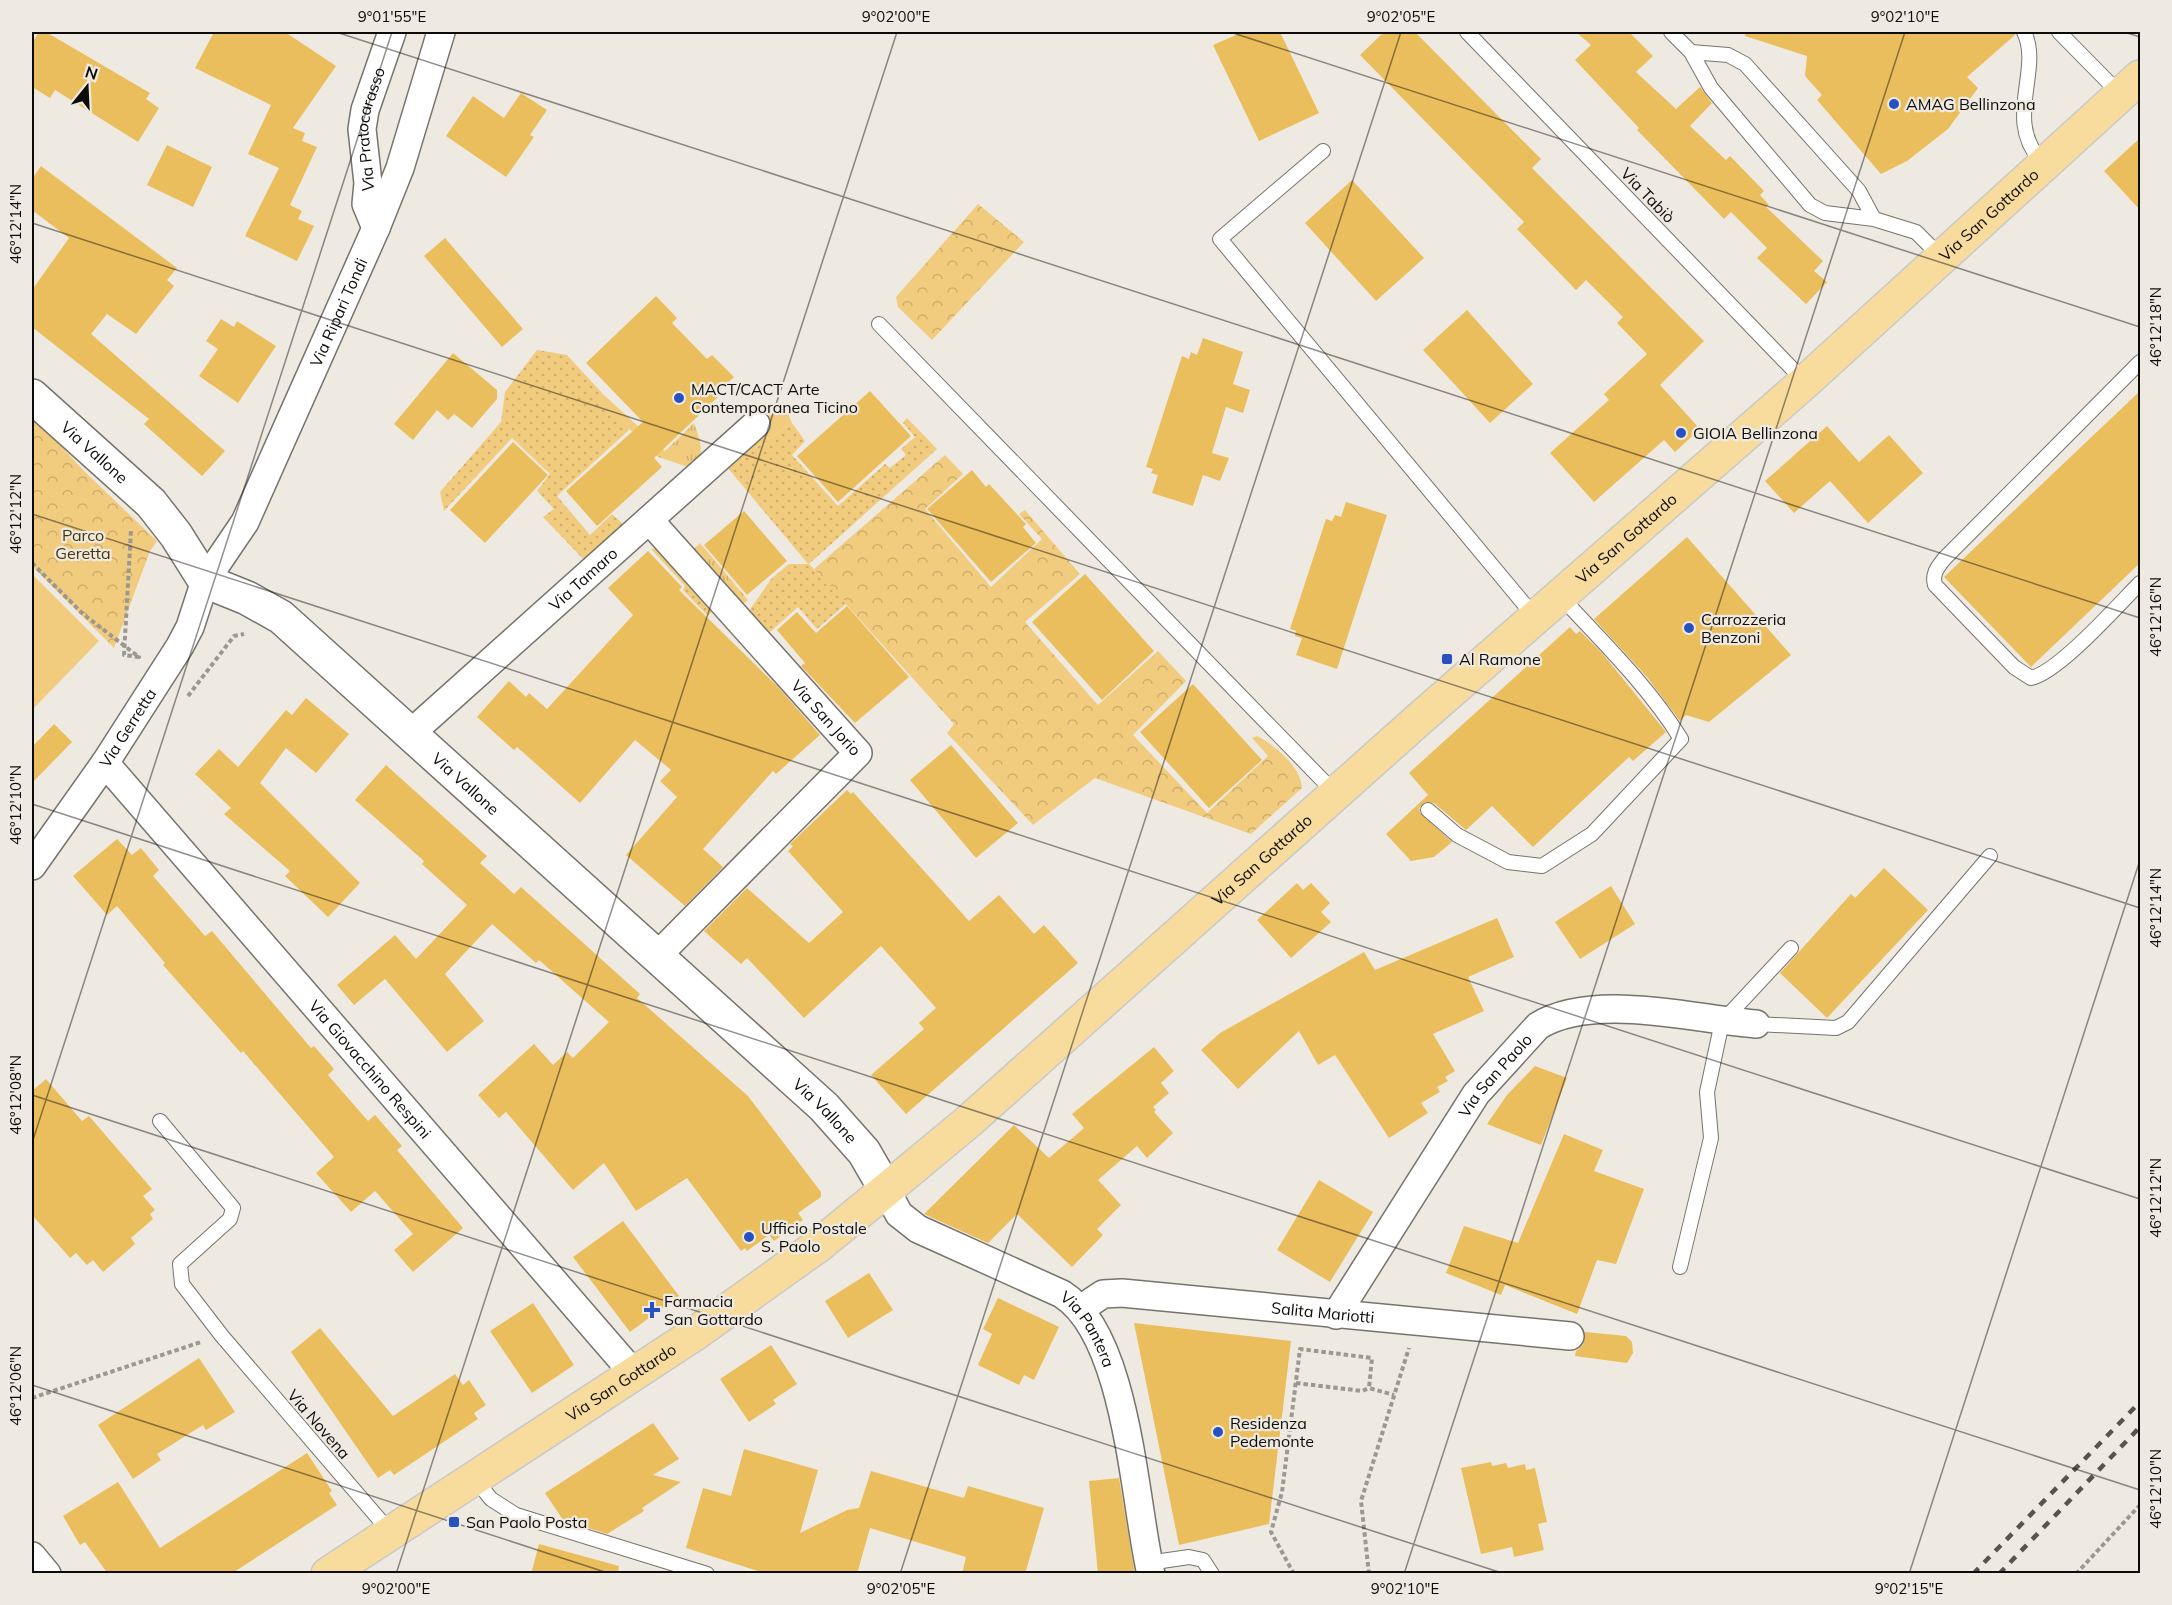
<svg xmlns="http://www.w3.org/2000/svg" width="2172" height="1605" font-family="Mulish,sans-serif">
  <defs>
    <pattern id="grass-tufts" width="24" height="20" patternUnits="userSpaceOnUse" patternTransform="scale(1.5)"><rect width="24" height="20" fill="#f2cc7e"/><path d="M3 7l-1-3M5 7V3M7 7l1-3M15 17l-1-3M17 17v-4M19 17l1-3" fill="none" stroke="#ceae6b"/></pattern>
    <pattern id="forest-crowns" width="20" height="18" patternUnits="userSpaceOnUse" patternTransform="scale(1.5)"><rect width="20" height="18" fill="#f2cc7e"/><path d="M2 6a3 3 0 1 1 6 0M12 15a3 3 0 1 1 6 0" fill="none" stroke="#ceae6b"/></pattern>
    <pattern id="garden-dots" width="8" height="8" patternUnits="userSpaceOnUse" patternTransform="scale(1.5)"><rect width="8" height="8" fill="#f2cc7e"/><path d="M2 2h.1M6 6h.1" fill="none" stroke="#ceae6b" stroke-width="1.8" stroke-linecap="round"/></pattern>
  </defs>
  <rect width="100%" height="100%" fill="#efeae1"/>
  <path fill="url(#grass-tufts)" d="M603,394l62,57 29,-28c6,18 13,30 -3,45l-33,-11 -61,-60z
    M780,405l6,4 6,14 -65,44 12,-21z
    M700,543l48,57 -9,7 -48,-55z"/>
  <path fill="url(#forest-crowns)" d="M978,204l46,38 -92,98 -34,-33 -2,-10z
    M32,415l52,56 73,70 -7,10 -36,97 -82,-82z
    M945,455l18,19 -38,35 66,78 51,-48 -23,-25 6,-4 55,64 -55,48 73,83 60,-54 28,30 -53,54 74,78 61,-57 -16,-18 5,-2c18,9 44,31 45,52l-51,46 -156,-56 -62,47 -86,-92 7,-9 -140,-155z"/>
  <path fill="url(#garden-dots)" d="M537,350l30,5 36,39 -5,3 32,32 -73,67 33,39 22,-21 12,11 -40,35 -41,-43 11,-8 -17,-18 13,-17 -38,-36 -68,73 -4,-19 61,-70 4,-30z
    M907,418l30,31 -128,115 38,39 -30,26 -19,-22 -29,26 -20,-22 22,-32 18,-15h19l-81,-97 65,-44 13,18 -13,14 46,51 47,-42 5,4 16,-13 -5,-6 14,-12 -12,-14z
    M663,548l54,58 -9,10 -25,-26 2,-4 -34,-37z"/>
  <path fill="#f2cc7e" d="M32,574l67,67 -67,69z"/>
  <path fill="#ebbe5d" d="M39,32h7l104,61 -4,6 13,9 -21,34 -83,-52 -5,8 -18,-11v-44z
    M214,32h71l51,34 -43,62 12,5 -3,8 15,6 -27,58 12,6 -4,8 16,7 -17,35 -52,-25 34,-68 -31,-14 23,-49 -76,-37z
    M1243,32h37l39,81 -60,28 -46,-96z
    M1384,32h31l126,127 -9,9 172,173 -44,44 40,44 -25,23 -11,-12 -70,62 -44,-49 59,-53 -5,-6 43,-40 -30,-31 6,-6 -37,-37 -10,10 -59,-61 7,-7 -164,-167z
    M1576,32h53l24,24 -17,16 40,37 24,-22 12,16 -22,23 36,34 4,-4 34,35 -4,4 9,10 -3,2 57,54 -9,10 13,11 -21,22 -49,-46 10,-10 -36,-36 -7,7 -87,-89 2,-2 -64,-68 16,-15z
    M1746,32h269v3l-48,42 11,11 -30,41 -41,32 -26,13 -64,-74 5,-5 -17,-19 2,-20 -62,-20z
    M521,93l26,17 -17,25 4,2 -28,40 -60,-41 27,-40 31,22z
    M2140,138v72l-36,-39z
    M167,145l45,22 -19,40 -46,-22z
    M41,166l136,102 -10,12 7,6 -38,48 -29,-20 -16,20 134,117 -23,25 -58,-52 5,-5 -117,-92v-37l37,-52 -37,-28v-31z
    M1352,180l72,78 -48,43 -71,-78z
    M445,238l78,91 -21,18 -78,-91z
    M656,296l21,22 -5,5 35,36 5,-4 22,22 -18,17 3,2 -65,62 8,9 -65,59 -31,-35 77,-69 -57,-59z
    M1467,310l66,74 -43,39 -67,-73z
    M221,319l13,8 3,-6 39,25 -38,57 -39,-27 19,-27 -12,-8z
    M1203,338l40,14 -10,32 17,6 -7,23 -17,-6 -14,46 17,5 -9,23 -17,-6 -10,31 -41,-13 6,-18 -7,-2 2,-4 -7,-2 36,-111 7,3 2,-7 6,3z
    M453,353l44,37v9l-25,29 -18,-14 -6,6 -11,-10 -24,30 -19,-16z
    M870,391l41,45 -73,66 -41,-46z
    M2140,391v172l-109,104 -87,-90z
    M1827,426l32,36 30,-27 34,38 -55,50 -38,-42 -36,32 -29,-32z
    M513,442l35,33 -63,68 -35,-33z
    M972,470l14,17 3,-3 37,40 -3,3 13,16 -45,39 -64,-73z
    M1346,502l41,13 -50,154 -41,-14 6,-17 -7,-2 1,-5 -6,-2 36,-110 6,2 3,-6 6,2z
    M744,511l43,50 -40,34 -43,-50z
    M1687,537l104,118 -82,67 -23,-7 -6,6 -33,-44 -53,-58z
    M648,551l34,36 -3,3 99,97 42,48 -44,39 -3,-3 -70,78 20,18 -38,39 -59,-51 51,-58 -17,-16 11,-11 -36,-30 -55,63 -63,-56 -3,3 -37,-33 32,-36 17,16 3,-4 18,16 86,-94 -25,-27z
    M1085,574l69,77 -52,49 -70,-78z
    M847,606l62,71 -54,46 -54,-57 4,-3 -28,-33 20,-18 19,21z
    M1570,627l6,7 4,-3 22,22 64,79 -33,29 -4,-4 -96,90 -41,-41 -26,24 -32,-27 -9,-1 -6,6 1,5 32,29 -18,15 -23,4 -25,-27 42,-39 -19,-22z
    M1193,684l69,76 -53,48 -69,-76z
    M306,698l43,36 -33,39 -30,-25 -26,35 100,100 -32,34 -43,-41 5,-5 -66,-57 7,-6 -36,-34 24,-25 19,18 48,-57 6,5z
    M54,724l18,18 -40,41v-36z
    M951,745l67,78 -42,35 -66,-78z
    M386,765l101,91 -7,7 34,31 7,-7 119,107 -3,4 111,98 73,96v5l-23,16 5,7 -29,21 -5,-6 -22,16 -2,-3 -4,3 -54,-73 -51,33 -32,-48 -31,27 -67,-78 -7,6 -21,-23 56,-51 19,21 14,-13 6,6 36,-36 -70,-62 -3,3 -44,-39 -47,50 39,47 -37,31 -62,-73 -31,26 -17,-20 58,-50 21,24 51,-54 -45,-41 2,-3 -69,-61z
    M847,790l4,4 2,-2 116,129 30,-26 35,39 10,-9 34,38 -172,151 -35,-39 53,-46 -5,-6 17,-15 -55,-62 -77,72 -57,-60 -6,6 -37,-33 43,-43 62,55 34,-31 -55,-61 5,-5 -3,-2z
    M117,839l15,16 9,-7 18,22 -6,6 52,60 7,-5 99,117 3,-2 20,23 -6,6 40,46 7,-6 27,31 -5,4 66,78 -50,44 -19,-22 19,-16 -38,-43 -24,21 -35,-39 18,-16 -91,-106 -2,2 -78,-88 2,-2 -48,-57 -10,9 -34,-39z
    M1884,868l44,42 -101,108 -47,-45 71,-79 4,4z
    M1297,883l6,7 8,-7 19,20 -9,9 10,10 -40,36 -34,-38z
    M1611,886l24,38 -55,35 -25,-37z
    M1497,918l17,39 -46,20 16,34 -51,23 22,37 -10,6 3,4 -11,6 3,5 -19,11 7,10 -39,25 -54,-83 -17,10 -19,-34 -61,58 -37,-39 19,-17 144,-81 11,18z
    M1154,1047l20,24 -13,12 8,10 -16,14 3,3 -2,2 19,21 -26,25 -10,-12 -39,34 23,25 -24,24 6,6 -31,32 -55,-53 -29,29 -64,-29 90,-89 35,33 35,-30 -12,-14z
    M1535,1066l32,12 -26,67 -54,-21 20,-29z
    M46,1079l36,42 7,-5 63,73 -9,7 12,14 -5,4 3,5 -22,19 4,6 -32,28 -10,-12 -6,5 -11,-12 -6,5 -38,-43v-124z
    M1564,1134l39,16 -9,21 50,18 -28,75 -19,-4 -20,54 -72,-29 -4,10 -55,-22 18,-47 54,17z
    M1319,1180l54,32 -43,70 -53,-32z
    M623,1221l56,75 -49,36 -57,-75z
    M869,1273l24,37 -45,28 -23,-37z
    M998,1298l61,29 -25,53 -10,-5 -5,10 -41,-20 14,-31 -9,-5z
    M533,1303l41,62 -42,28 -42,-62z
    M1134,1323l157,18 -22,183 -90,21z
    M320,1328l73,88 62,-42 8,11 6,-5 17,25 -12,8 4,6 -84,56 -4,-5 -12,8 -87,-126z
    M1585,1332l41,4 6,6 1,11 -6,10 -52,-7 1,-5 7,-6z
    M771,1345l26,39 -24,16 3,4 -27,18 -29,-43z
    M199,1358l36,54 -29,18 -3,-5 -46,29 4,6 -28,19 -35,-54z
    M653,1423l26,36 -26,16 28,7 -39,26 2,3 -37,23 -44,-14 -18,-27z
    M744,1449l74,21 -18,63 47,-23 12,-2 12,-37 93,27 4,-12 76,22 -19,66h-63l4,-17 -96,-29 -13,46h-90l-81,-26 17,-60 28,8z
    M307,1453l25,38 -3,2 8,12 -106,69h-123l-23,-32 -5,3 -17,-29 55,-34 42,66z
    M1491,1462l1,4 14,-3 2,5 17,-4 1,6 9,-2 12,54 -9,2 6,26 -30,7 -2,-10 -31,7 -20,-86z
    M1119,1478l16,96h-37l-9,-93z
    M539,1544l80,22 -1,8h-87z"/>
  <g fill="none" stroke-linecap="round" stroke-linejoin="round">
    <g stroke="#77736b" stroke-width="16">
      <path id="service" d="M1467,32l338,350
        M1671,32l20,20 37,3 17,9 114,127 15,28 42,13 26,26
        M2024,32c19,38 -22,89 19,131
        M2059,32l61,62
        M1691,52l20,36 99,117 15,8 49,6
        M1323,151l-103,88 315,378
        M879,324l457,470
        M2140,362l-196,197c-7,9 -12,15 -9,26l79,82 17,11c28,-6 87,-73 109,-95
        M1428,810l29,25 51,27 34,4 50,-32 89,-95c-32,-52 -79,-98 -121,-143
        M1756,1024l80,4 12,-6 142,-166
        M160,1121l73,87 -3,11 -50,45 2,20 40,52 169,197
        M1680,1267l31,-129 -4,-46 15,-70 69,-74
        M475,1479l16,20 25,16 191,59
        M1148,1563l41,-6 14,3 9,14"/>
    </g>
    <g stroke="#77736b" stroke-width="30">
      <g id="minor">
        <path id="s1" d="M376,228l-10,-24 2,-21 -6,-54 3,-19 27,-78"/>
        <path id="s2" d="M650,521l208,232 -202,204"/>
        <path id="s3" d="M411,733l345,-309"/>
        <path id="s4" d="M105,763l530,612"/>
        <path id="s5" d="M32,866l73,-103 75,-117 10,-19 15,-46 40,-59 131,-294 24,-60 41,-136"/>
        <path id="s6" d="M886,1190l13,24 19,15 144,65c66,42 72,208 89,280"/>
        <path id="s7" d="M1082,1308l21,-14 19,-1 448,43"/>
        <path id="s8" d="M1336,1315l140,-221 62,-68c55,-34 155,-7 218,-2"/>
        <path d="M32,1556l15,18"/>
      </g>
    </g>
    <g stroke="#77736b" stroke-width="36">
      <g id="tertiary">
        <path id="s9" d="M32,396l119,107 25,32 29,46 42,17 34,19 543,490 40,45 22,38"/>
      </g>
    </g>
    <g stroke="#cac9c9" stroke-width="36">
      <g id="primary">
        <path id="s10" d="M328,1574l365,-239 126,-90 67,-55 83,-69 448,-400 388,-339 335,-305"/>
      </g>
    </g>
    <path stroke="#9b9891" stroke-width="4" stroke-dasharray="4.5 3" stroke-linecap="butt" d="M32,563l51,51 56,43 -15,-2 7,-125
      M188,696l46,-60 10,-2
      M1296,1383l66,8 7,-3
      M32,1398l169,-56
      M1294,1574l-23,-42 11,-40 18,-143 72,9 -3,30 25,7
      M1369,1574l-8,-73 48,-153
      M2076,1574l64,-69"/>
    <use href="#service" stroke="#fff" stroke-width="14"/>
    <use href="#minor" stroke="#fff" stroke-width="27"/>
    <use href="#tertiary" stroke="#fff" stroke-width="33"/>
    <use href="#primary" stroke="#f8dc9e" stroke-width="33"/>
    <path stroke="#57544f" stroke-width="4.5" stroke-dasharray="8 8" stroke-linecap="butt" d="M1973,1574l167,-172
      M1999,1574l141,-147"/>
  </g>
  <path fill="none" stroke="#0d0b08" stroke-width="1.5" stroke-opacity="0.45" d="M336,32l1804,586M1230,32l910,295M2124,32l16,5M32,223l2108,685M32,514l2108,685M32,804l2108,686M32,1095l1473,479M32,1143l360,-1111M32,1385l579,189M396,1574l501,-1542M900,1574l501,-1542M1404,1574l501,-1542M1909,1574l231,-714"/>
  <g fill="#2751c0" stroke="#efeae1" stroke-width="2">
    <circle cx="1894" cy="104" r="6"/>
    <circle cx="679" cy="398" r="6"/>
    <circle cx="1681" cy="433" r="6"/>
    <circle cx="1689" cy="628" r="6"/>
    <rect x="1441" y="653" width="12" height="12" rx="3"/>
    <circle cx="749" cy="1237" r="6"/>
    <path d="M649 1301h6v6h6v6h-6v6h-6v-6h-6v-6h6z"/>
    <circle cx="1218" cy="1432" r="6"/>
    <rect x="448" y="1516" width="12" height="12" rx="3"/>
  </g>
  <g text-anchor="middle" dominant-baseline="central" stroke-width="4.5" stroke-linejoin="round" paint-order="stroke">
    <g font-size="16" fill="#0d0b08" stroke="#efeae1" text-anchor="start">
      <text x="1906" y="104">AMAG Bellinzona</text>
      <text x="691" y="389">MACT/CACT Arte<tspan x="691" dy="18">Contemporanea Ticino</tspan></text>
      <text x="1693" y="433">GIOIA Bellinzona</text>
      <text x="1701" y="619">Carrozzeria<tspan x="1701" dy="18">Benzoni</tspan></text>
      <text x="1459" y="659">Al Ramone</text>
      <text x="761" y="1228">Ufficio Postale<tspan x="761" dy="18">S. Paolo</tspan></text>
      <text x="664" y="1301">Farmacia<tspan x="664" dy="18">San Gottardo</tspan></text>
      <text x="1230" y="1423">Residenza<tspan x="1230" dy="18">Pedemonte</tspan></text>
      <text x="466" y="1522">San Paolo Posta</text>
    </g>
    <g font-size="16" fill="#0d0b08" stroke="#efeae1">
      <text stroke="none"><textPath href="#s1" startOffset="102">Via Pratocarasso</textPath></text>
      <text transform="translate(1648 195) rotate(46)">Via Tabiò</text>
      <text stroke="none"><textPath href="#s10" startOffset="2150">Via San Gottardo</textPath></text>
      <text stroke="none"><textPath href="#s5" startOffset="636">Via Ripari Tondi</textPath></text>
      <text stroke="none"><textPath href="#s9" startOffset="84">Via Vallone</textPath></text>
      <text stroke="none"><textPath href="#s10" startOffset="1664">Via San Gottardo</textPath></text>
      <text stroke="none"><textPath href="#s3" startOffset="231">Via Tamaro</textPath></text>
      <text stroke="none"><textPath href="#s2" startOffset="264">Via San Jorio</textPath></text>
      <text stroke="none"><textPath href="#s5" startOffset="168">Via Gerretta</textPath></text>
      <text stroke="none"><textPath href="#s9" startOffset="588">Via Vallone</textPath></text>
      <text stroke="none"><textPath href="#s10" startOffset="1178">Via San Gottardo</textPath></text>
      <text stroke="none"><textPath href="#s4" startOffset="405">Via Giovacchino Respini</textPath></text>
      <text stroke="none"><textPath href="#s8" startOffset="288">Via San Paolo</textPath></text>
      <text stroke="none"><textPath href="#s9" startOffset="1074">Via Vallone</textPath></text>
      <text stroke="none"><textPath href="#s7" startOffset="246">Salita Mariotti</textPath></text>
      <text stroke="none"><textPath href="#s6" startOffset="254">Via Pantera</textPath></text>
      <text stroke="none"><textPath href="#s10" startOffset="350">Via San Gottardo</textPath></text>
      <text transform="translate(319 1424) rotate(49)">Via Novena</text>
    </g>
    <g font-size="16" fill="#47350a" stroke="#efeae1">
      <text x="83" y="535">Parco<tspan x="83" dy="18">Geretta</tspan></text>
    </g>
  </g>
  <rect width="2172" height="1605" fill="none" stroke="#efeae1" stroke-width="66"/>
  <g transform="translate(87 87) rotate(18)" stroke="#efeae1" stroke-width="4.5" paint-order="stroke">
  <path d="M0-4.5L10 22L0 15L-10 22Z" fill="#0d0b08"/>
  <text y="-9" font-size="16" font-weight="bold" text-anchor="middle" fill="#0d0b08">N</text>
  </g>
  <rect x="33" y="33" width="2106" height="1539" fill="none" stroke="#0d0b08" stroke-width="2"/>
  <g font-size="15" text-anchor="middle" fill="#0d0b08">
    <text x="392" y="22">9°01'55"E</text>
    <text x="896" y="22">9°02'00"E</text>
    <text x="1401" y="22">9°02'05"E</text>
    <text x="1905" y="22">9°02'10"E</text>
    <text transform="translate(16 224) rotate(-90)" y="5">46°12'14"N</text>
    <text transform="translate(2156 327) rotate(-90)" y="5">46°12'18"N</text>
    <text transform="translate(16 514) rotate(-90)" y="5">46°12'12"N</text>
    <text transform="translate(2156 617) rotate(-90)" y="5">46°12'16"N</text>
    <text transform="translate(16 805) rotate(-90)" y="5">46°12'10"N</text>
    <text transform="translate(2156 908) rotate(-90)" y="5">46°12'14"N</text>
    <text transform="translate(16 1095) rotate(-90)" y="5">46°12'08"N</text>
    <text transform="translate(2156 1198) rotate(-90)" y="5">46°12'12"N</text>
    <text transform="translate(16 1386) rotate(-90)" y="5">46°12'06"N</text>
    <text transform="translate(2156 1489) rotate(-90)" y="5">46°12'10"N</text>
    <text x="396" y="1594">9°02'00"E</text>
    <text x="901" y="1594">9°02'05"E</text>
    <text x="1405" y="1594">9°02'10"E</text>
    <text x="1909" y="1594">9°02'15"E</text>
  </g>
</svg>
